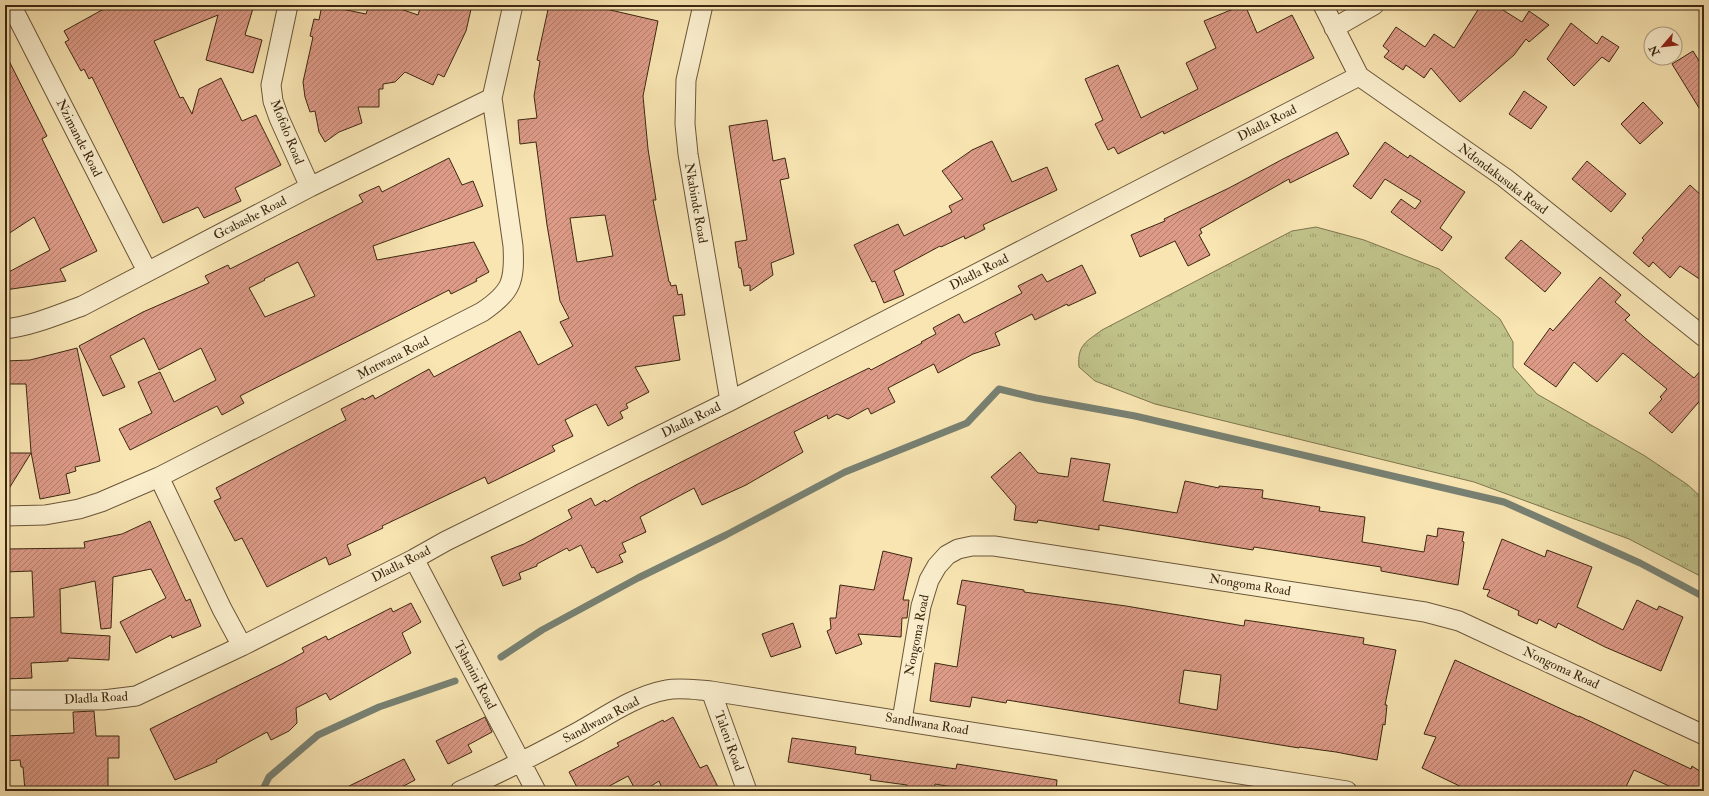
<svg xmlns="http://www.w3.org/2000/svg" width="1709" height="796" font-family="'IM FELL Double Pica',serif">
  <defs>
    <pattern id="grass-tufts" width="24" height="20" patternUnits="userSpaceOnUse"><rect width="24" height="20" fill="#c0c38a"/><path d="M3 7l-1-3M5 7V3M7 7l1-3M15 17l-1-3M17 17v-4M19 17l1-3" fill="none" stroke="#9d9e6f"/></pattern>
    <pattern id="building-hatch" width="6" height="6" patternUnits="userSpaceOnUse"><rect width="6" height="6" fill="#dc9a87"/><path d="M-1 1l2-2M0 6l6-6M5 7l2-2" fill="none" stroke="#b47e6d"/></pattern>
  </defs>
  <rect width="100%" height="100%" fill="#f8e5b2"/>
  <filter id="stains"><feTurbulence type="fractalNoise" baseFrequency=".005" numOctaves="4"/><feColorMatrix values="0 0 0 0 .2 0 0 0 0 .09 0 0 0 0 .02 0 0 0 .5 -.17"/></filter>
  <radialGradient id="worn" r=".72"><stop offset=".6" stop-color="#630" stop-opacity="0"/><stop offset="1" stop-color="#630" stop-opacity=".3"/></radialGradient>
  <path fill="url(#grass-tufts)" stroke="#7e754e" d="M1316,227l48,13 75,29 61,50 13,23v25l24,27 108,62 43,29 16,15v78l-75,-39 -155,-57 -319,-78 -60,-23 -16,-14c-2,-22 7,-25 23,-37l190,-99z"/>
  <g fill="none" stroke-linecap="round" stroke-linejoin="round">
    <path stroke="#788173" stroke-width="7" d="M501,657l41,-27 96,-52 88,-43 119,-63 122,-49 32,-34 37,9 99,18 369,86 136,61 64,34
      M262,791l7,-14 49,-42 61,-28 76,-26"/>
  </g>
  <path fill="url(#building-hatch)" stroke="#3c2711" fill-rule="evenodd" d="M111,5h143l-9,30 17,5 -9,33 -47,-13 12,-45 -64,26 26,57 3,-1 9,17 7,-25 22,-11 21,43 14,-6 25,50 -46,23 6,13 -37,17 -6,-11 -35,16 -71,-146 -3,2 -5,-10 -3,2 -16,-29 4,-2 -5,-9z
    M322,5l44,9 3,-9h20l29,10 3,-10h51l-6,26 -22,46 -6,-3 -5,11 -28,-13 -10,10 -12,2v5h-4v18h-21l4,16 -23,9 -14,10 -6,-10 -4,-21 -5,1 -5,-15 -2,-15 10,-45 -3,-1 4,-17 5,1z
    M549,5h57v4l52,12 -15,75 5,53 8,51h-3l16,82h1l1,4 5,-1 2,10 4,-1 3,21 -12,1 7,44 -45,7 14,25 -23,12 2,4 -8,4 3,6 -15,8 -12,-22 -31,16 8,16 -21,10 3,5 -67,33 -3,-7 -103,49 1,2 -36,17 4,10 -22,10 -3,-8 -59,30 -25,-49 -7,3 -21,-40 7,-3 -5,-10 130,-68 -5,-11 22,-11 1,2 9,-5 2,4 54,-30 5,8 86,-46 18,34 35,-19 -13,-24 9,-4 -9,-17 -13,-76 -11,-83 -16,2 -2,-24 19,-2 -3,-22 6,-35 -3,-1zM605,215l8,41 -36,6 -7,-44z
    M1243,5h2l12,28 35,-18 22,43 -150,76 -1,-3 -45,23 -4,-7 -6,3 -13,-26 8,-4 -18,-41 33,-14 23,53 57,-29 -12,-26 30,-15 -12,-27z
    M1481,5h14l27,17 7,-11 20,14 -20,17 -3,-3 -12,16 -54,47 -29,-34 -7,10 -18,-13 -3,5 -19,-13 5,-6 -6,-5 13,-19 29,20 9,-13 20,14z
    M1571,23l26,21 5,-8 17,11 -10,15 -7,-5 -28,29 -27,-27z
    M1693,51l11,18v47l-32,-52z
    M5,53l42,83 -5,3 55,112 -37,18 6,12 -61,9v-16l45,-24 -16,-33 -29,19z
    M1524,91l23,16 -16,22 -22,-15z
    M1643,102l20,21 -23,21 -19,-20z
    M767,120l6,41 12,-3 4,20 -9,2 14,74 -23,9 2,12 -23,16v-6l-6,1 -3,-18h-2l-4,-26 12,-2 -18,-114z
    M1337,132l12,22 -59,29 -1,-4 -89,50 2,4 -3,2 11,20 -22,11 -13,-25 -35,16 -9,-22 34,-14 -1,-2 65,-31 54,-29z
    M992,141l20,41 35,-15 10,23 -74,35 2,4 -20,10 -1,-3 -23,11 -1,-1 -46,25 10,24 -20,8 -9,-22 -3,1 -18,-37 44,-21 6,12 48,-24 -3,-6 14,-7 -21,-28 30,-21z
    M1385,142l23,16 2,-3 55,37 -25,36 12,9 -10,14 -51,-39 10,-13 14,10 6,-8 -36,-22 -14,20 -18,-13z
    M449,158l13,27 11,-4 10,25 -110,40 4,14 97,-18 15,30 -13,7 1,2 -26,13 -2,-4 -209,106 4,7 -22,12 -5,-9 -87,44 -11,-21 33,-16 -14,-31 22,-10 14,30 42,-22 -15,-32 -42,22 -15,-32 -34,18 15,31 -22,9 -24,-50 64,-34 66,-29 -4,-7 23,-11 2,4 133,-67 -4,-7 20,-9 3,6zM298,262l17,34 -50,21 -16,-29 16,-8 -1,-1z
    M1587,161l39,33 -15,18 -39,-33z
    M1690,185l14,13v84l-24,-16 -10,12 -17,-16 -4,5 -16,-14 11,-13 -2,-2z
    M1521,240l40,33 -16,19 -40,-34z
    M1082,265l14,28 -28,13 -1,-2 -32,16 -3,-6 -37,19 5,12 -27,9 -35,19 -4,-9 -46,24 7,14 -24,12 -3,-6 -20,11 -11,-5 -9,5 -1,-4 -33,17 9,20 -57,33 -44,20 -8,-17 -54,29 6,15 -24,11 4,9 -7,3 4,7 -26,11 -3,-6 -2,1 -11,-23 -12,6 -2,-3 -30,16v2l-18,7 2,6 -18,7 -12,-29 33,-13 48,-26 -4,-8 23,-12 4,8 10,-6 1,2 30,-17 140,-71 93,-46 2,2 51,-27 -1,-1 15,-8 -3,-6 26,-14 5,9 58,-30 -4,-7 24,-12 5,8z
    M1600,277l21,18 -6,7 15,13 -5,5 19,17 50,41 10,-11v29l-32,37 -23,-20 13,-14 -2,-2 7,-8 -44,-36 -26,29 -23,-20 -18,25 -32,-23 26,-36 3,3z
    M77,348l23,113 -25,6 1,4 -10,3 4,19 -30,6 -9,-47 -5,-68h-21v-23l25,-1z
    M1020,452l18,21 30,4 3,-19 39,6 -7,37 74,12 8,-32 34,7v-2l44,4 -1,8 58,9 -1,4 46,6 -3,25 62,10 3,-17 10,2 1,-9 26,4 -2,9 2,1 -6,43 -77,-14v-4l-127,-20 -1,3 -154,-25v5l-61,-10 -1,3 -23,-3 2,-14 -25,-29z
    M5,453h26l-26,42z
    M150,521l36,80 4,-2 11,27 -29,12 -1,-3 -35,18 -16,-31 46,-24 -15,-29 -38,8 -2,51 -10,1 -6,-48 -35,8 1,44 49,3 -1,24 -41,-2v3l-37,2 1,15 -27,1v-61l29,-1 -2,-46 -27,1v-23l80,-1 -1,-6 38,-8z
    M1502,539l43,18 2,-7 45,17 -15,40 46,23 14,-30 20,10 2,-4 24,11 -22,54 -56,-24 -47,-24 -2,5 -17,-9 -2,5 -19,-9 1,-4 -32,-15 3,-6 -7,-1z
    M883,551l29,7 -9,42h6l-2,18h-5l-1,19 -43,-3 4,10 -26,10 -9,-23 4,-2 -1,-11h6l4,-33 34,5z
    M962,580l62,10v2l102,14 118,20 1,-6 119,18 -1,6 33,6 -11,55h2l-2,20 -2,-1 -6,36 -41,-8 -37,-5v1l-292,-48 -1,3 -34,-6 -2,10 -40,-6 5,-38 22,4 9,-61 -9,-2zM1184,670l37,5 -4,35 -38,-7z
    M411,603l10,19 -19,11 9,20 -81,47 -4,-7 -30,15 1,15 -8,8 -18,9 -4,-8 -51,28 1,2 -42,18 -25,-51 132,-65 22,-12 -2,-4 24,-12 2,4 63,-32 2,4z
    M793,623l8,24 -30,10 -9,-23z
    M1455,660l124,57v-1l112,53 1,-3 12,8v17h-24l-46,-21 -10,21h-154l-48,-23 14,-31 -12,-3z
    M94,711l2,25h23v22h-11v33h-83l-2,-24h-2l-1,-7 -15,1v-25l69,-3 -1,-21z
    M485,717l7,15 -24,13 4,7 -24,12 -12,-23z
    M673,717l27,51 7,-3 13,26h-57l-4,-10 -16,10h-7l-8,-15 -28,15h-21l-10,-19 50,-26 -2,-3 46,-23 1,2z
    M792,738l64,9 -1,7 101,15 1,-5 100,16 -1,11h-81l-40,-7 -1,7 -27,-3v-3l-37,-5 1,-5 -83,-13z
    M404,759l11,21 -21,11h-55z"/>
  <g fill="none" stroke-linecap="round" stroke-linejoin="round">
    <g stroke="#6b5639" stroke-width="21">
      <path id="minor" d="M11,5l136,266
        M288,5l-17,80 2,16 6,17 31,69
        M703,5l-17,75 -1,44 3,30 42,247
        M1323,5l36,71 146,102 199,159
        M1334,28l40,-23
        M5,329c27,-3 52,-14 77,-23l228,-119 182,-89
        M159,477l63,132 20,37
        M5,516l40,-1 34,-6 22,-7 58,-25 323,-165c30,-20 33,-31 31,-66l-21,-148 21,-93
        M414,559l122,232
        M711,691l36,100
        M5,700h98l33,-4 106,-50 172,-87 32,-18 284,-140 629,-325
        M902,720l19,-114 8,-26 8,-14 10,-11 11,-6 14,-3h22l431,66 34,9 245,114
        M460,791c40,-18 79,-38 118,-59 27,-15 56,-36 88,-42 14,-3 30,0 45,1l636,100"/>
    </g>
    <use href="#minor" stroke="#faeecd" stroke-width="19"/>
  </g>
  <g text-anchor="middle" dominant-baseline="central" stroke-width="4" stroke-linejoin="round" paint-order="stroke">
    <g font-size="13" fill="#3c2711" stroke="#faeecd">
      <text transform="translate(1267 123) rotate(-27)">Dladla Road</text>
      <text transform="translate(287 132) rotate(68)">Mofolo Road</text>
      <text transform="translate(79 138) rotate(63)">Nzimande Road</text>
      <text transform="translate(1503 179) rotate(37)">Ndondakusuka Road</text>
      <text transform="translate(696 203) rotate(80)">Nkabinde Road</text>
      <text transform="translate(250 218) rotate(-27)">Gcabashe Road</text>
      <text transform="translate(979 272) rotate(-27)">Dladla Road</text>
      <text transform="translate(393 358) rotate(-27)">Mntwana Road</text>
      <text transform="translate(691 420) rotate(-26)">Dladla Road</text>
      <text transform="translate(401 564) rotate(-27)">Dladla Road</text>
      <text transform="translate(1250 585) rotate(9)">Nongoma Road</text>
      <text transform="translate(917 635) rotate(-79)">Nongoma Road</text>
      <text transform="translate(1561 668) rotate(25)">Nongoma Road</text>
      <text transform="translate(475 675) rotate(62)">Tshanini Road</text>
      <text transform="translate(96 698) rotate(-3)">Dladla Road</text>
      <text transform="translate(601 720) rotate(-28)">Sandlwana Road</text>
      <text transform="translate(927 724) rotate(9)">Sandlwana Road</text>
      <text transform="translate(729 741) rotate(70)">Taleni Road</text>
    </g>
  </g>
  <rect width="1709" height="796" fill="none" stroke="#f8e5b2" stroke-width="20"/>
  <rect x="6" y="6" width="1697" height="784" fill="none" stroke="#3c2711" stroke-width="2"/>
  <rect x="10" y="10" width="1689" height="776" fill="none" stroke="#3c2711"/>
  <g transform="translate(1663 46) rotate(242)"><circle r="19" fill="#faeecd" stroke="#ae9e82"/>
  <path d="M0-3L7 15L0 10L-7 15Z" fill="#8f2418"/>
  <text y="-6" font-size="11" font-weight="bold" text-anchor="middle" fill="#3c2711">N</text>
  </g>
  <rect width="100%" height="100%" filter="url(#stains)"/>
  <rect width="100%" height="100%" fill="url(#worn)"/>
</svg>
